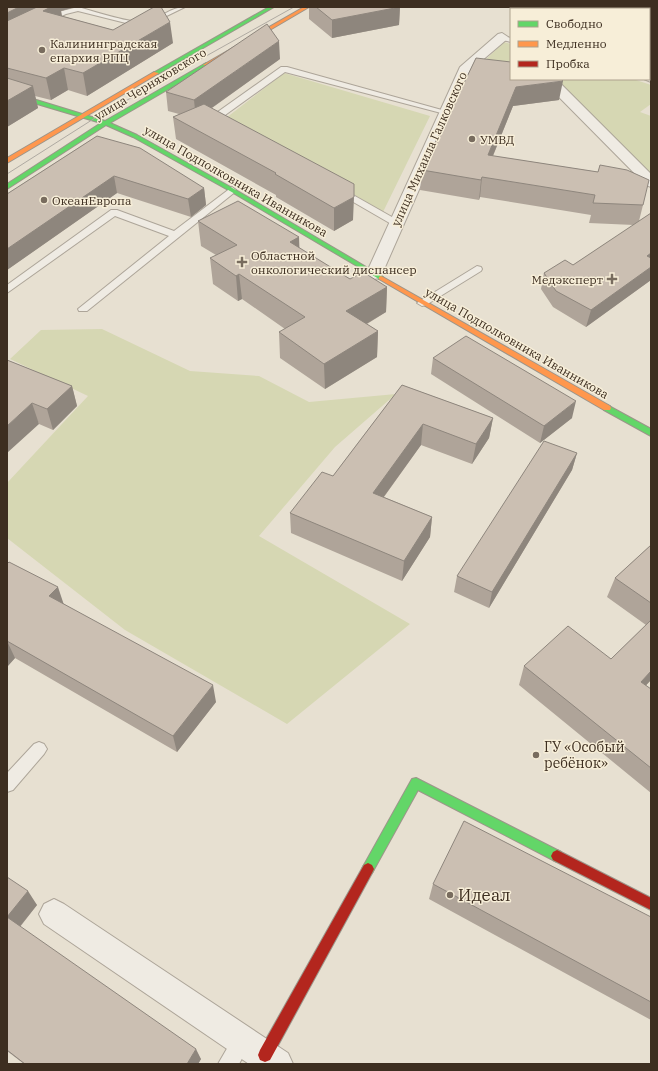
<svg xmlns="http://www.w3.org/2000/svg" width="658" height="1071" font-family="'IBM Plex Serif',serif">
  <rect width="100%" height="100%" fill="#e7e0d1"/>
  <path fill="#d6d7b3" d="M504,42l7,2v26l-30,-6z
    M284,73l146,43 -47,96 -157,-94z
    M555,79h78l18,6v19l-11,8 11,4v63z
    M102,329l88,42 69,5 50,26 87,-8 -61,53 -76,89 151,88 -123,100 -162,-94 -118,-92v-55l81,-87 -78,-37 31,-29z"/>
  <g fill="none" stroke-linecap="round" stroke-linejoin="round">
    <g stroke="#ada599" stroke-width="2">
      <path id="lane" d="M78,7c15,4 54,17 67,15 15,-3 25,-15 40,-15l-39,19 -12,-1 -56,-14 -12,3 -18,8 -6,-1 20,-10z
        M499,35l12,3v4l-12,-3z
        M281,67h6l162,45 -4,2 -160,-42 -64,46 6,3v4h-6l-9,-5v-4z
        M649,77h2v5l-7,-3h5z
        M232,187l4,3 -1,2 -148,119h-8l-1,-2 91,-73 -54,-20 -108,77v-8l104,-75h6l57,21z
        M339,187l60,34 2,2 -2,2h-6l-57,-33v-4z
        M477,266l4,1 1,2 -1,2 -55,34 -4,1 -5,-3z
        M39,742l5,2 3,5 -3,5 -31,36 -6,2v-19l27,-29z
        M243,1031l7,2 2,7 -13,24h-21l18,-31z"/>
    </g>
    <g stroke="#ada599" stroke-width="2">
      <path id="street" d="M502,33l6,4 -2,3 -34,29 -90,205 -2,4 -6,1 -6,-1 -2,-4 94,-207 38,-33z
        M528,79h28l95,95v13l-5,-2 -99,-100 -17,-3z
        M54,899l10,5 224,149 5,11h-44l-205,-140 -5,-10 5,-10z"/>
    </g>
    <g stroke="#9c958a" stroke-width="2">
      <path id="fast" d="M269,7h5l-116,67 -5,-1z
        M206,63l3,2 -1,1 -98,57 27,12 97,54 149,88v2h-4l-149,-88 -97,-54 -27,-12 -99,64v-5l94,-61 -94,-28v-4l98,30z
        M607,405l44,24v7l-47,-26 -1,-2z
        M416,778l145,74 2,4 -2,4 -4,2 -4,-2 -135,-70 -46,83 -4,2 -4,-2 -2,-4 2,-4 48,-86z"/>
    </g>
    <g stroke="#9c958a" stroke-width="2">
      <path id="slow" d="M304,7h5l-101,59 -5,-1z
        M154,72l5,1 -152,90v-5z
        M381,276l229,130 1,2 -1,2h-6l-225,-131v-2z"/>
    </g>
    <g stroke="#9c958a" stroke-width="2">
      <path id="jam" d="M557,850l94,48v12l-98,-50 -2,-4 2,-4z
        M368,863l4,2 2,4 -2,4 -102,187 -5,2 -5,-2 -2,-5 2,-5 104,-185z"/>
    </g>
    <path stroke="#c8c2b9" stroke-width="1.5" stroke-dasharray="2 1" stroke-linecap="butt" d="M510,7l3,2
      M526,7l8,2
      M551,7l8,2
      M641,7l4,2
      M649,11l2,1
      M649,19l2,-2
      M649,33h2
      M649,39l2,1"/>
    <use href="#lane" fill="#efebe3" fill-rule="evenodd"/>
    <use href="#street" fill="#efebe3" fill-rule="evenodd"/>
    <use href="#fast" fill="#63d668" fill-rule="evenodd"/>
    <use href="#slow" fill="#ff974d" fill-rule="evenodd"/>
    <use href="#jam" fill="#b3261e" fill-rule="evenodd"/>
    <path stroke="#afaaa2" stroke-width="1" d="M7,174l88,-56 199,-111"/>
  </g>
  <path fill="#afa499" d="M7,7h90l-2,1 -20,-1 -14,4 1,5 51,14 60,13 -86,53 -19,-6 -17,10 -16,-4 3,12 -31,19z
    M309,7h91l-1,18 -67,13 -23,-19z
    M476,58l83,42 -46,6 -20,50 105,16 2,-7 43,40 -4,16 12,-8v67l-65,47 -33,-20 -12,-18 3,-16 29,-8 61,-40 -45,-2 2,-8 -111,-18 -1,3 -59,-10 2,-20z
    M280,59l-68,49 141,112 -19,11 -58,-34v-2l-100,-56 -3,-22 6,-3 -11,-3 -2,-19z
    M97,136l107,52 2,17 -15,12 -74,-24 -110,77v-76z
    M198,221l101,16v11l51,31 37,8 -1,25 -19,12 11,7 -1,26 -52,32 -45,-31 -1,-26 6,-3 -43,-30 -4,2 -25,-17 -3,-26 6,-3 -15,-9z
    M433,358l139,60 -32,25 -109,-69z
    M7,360l65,26 5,20 -24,24 -14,-6z
    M402,385l91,33 -4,20 -17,26 -51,-19 -37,52 48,20 -2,20 -28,44 -111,-48 -1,-20 43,-37z
    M577,453l-5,17 -83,138 -35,-16 3,-16z
    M651,545v135l-5,5 5,4v104l-132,-108 5,-19 87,-7 35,-34 -39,-28 8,-19z
    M7,564l57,40 152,98 -39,50 -162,-94 -8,9z
    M7,877l30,28 -17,22 181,132 -3,5h-174l-17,-13z
    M433,884l218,33v103l-222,-121z"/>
  <path fill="#8e867d" d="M19,7h56l-14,4 2,13 -56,12v-23z
    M400,7l-1,18 -67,13v-18z
    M170,22l3,21 -86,53 -4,-23z
    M279,41l1,18 -84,60 -2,-19z
    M64,68l4,22 -17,10 -5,-22z
    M563,81l-4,19 -46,6 -28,69 3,-20 28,-68z
    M33,86l5,22 -31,19v-26z
    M114,176l3,17 -110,77v-21z
    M482,177l-2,20 -1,3 2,-20z
    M204,188l2,17 -15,12 -3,-18z
    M354,197l-1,23 -19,11v-23z
    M299,237l1,26 -10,-21z
    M651,253v13l-4,-10z
    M651,267v13l-65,47 5,-17z
    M239,274l3,25 -4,2 -2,-25z
    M387,287l-1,25 -40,24v-25z
    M378,331l-1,26 -52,32 -1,-25z
    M72,386l5,20 -24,24 -6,-21z
    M576,401l-4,17 -32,25 4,-17z
    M32,403l7,21 -32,29v-27z
    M493,418l-4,20 -17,26 4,-20z
    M423,424l-2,21 -49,68 1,-20z
    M577,453l-5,17 -83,138 3,-16z
    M432,517l-2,20 -28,44 2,-20z
    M58,587l6,18 -15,-9z
    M7,641l8,17 -8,9z
    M651,671v9l-19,20 9,-18z
    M213,685l3,17 -39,50 -4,-16z
    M28,891l9,14 -20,25 -10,-13z
    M196,1049l5,10 -3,5h-11z"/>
  <path fill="#cbbfb2" stroke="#8e867d" d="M7,7h12l-12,6z
    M37,7h14l-8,4 70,19 41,-23h7l9,15 -87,51 -19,-5 -18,10 -39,-10v-47z
    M316,7h84l-68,13z
    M267,24l12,17 -85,59 -28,-8z
    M476,58l35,4v17h50l2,2 -47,6 -28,68 110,17 2,-7 27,5 22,10 -6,25 -50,-2 2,-8 -113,-18 -1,3 -59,-10z
    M7,78l26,8 -26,15z
    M204,104l150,80v13l-20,11 -59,-34 1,-1 -103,-56z
    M97,136l43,12 64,40 -16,11 -74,-23 -107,73v-55z
    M238,201l61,36 -9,5 60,37 13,-7 24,15 -41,24 32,20 -54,33 -45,-32 26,-15 -66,-43 -3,2 -26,-18 27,-13 -39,-24z
    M651,213v40l-4,3 4,2v9l-60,43 -35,-19 -12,-18 21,-13 8,5z
    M466,336l110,65 -32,25 -111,-68z
    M7,360l65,26 -25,23 -15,-6 -25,23z
    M402,385l91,33 -17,26 -53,-20 -50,69 59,24 -28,44 -114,-48 32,-41 11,4z
    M544,441l33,12 -85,139 -35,-16z
    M651,545v58l-36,-25z
    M9,562l49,25 -9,9 164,89 -40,51 -166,-95v-77z
    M651,620v51l-10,11 10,7v79l-127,-102 44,-40 43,33z
    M464,821l187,96v85l-218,-118z
    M7,877l21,14 -21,26 189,132 -9,15h-162l-18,-14z"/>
  <g fill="#786c5e" stroke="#f7eed8" stroke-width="1.5">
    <circle cx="42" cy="50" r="4"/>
    <circle cx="472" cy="139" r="4"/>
    <circle cx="44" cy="200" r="4"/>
    <path d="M240 256h4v4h4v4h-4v4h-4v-4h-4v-4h4z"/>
    <path d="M610 273h4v4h4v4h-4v4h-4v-4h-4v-4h4z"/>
    <circle cx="536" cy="755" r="4"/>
    <circle cx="450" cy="895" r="4"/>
  </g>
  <g text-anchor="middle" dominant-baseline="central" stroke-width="3" stroke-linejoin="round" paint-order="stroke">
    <g font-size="12" fill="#3d2e20" stroke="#f7eed8" text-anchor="start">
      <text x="50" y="43">Калининградская<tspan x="50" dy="14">епархия РПЦ</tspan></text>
      <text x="480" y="139">УМВД</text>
      <text x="52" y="200">ОкеанЕвропа</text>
      <text x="251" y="255">Областной<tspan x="251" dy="14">онкологический диспансер</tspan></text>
      <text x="603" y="279" text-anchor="end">Медэксперт</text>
    </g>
    <g font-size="12" fill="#3d2e20" stroke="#f7eed8">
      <text transform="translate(150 84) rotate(-31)">улица Черняховского</text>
      <text transform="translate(429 149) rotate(-66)">улица Михаила Галковского</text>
      <text transform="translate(236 181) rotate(30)">улица Подполковника Иванникова</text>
      <text transform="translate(517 343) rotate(30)">улица Подполковника Иванникова</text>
    </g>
    <g font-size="14" fill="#3d2e20" stroke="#f7eed8" text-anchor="start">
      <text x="544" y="747">ГУ «Особый<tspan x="544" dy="16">ребёнок»</tspan></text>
    </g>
    <g font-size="17" fill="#3d2e20" stroke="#f7eed8" text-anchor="start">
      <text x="458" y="895">Идеал</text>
    </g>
  </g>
  <rect width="658" height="1071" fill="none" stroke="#3d2e20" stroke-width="16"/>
  <rect x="510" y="8" width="140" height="72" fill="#f7eed8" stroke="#ada18e"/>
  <rect x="518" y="21" width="20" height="6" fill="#63d668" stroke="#ada18e"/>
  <text x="546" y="28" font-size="12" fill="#3d2e20">Свободно</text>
  <rect x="518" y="41" width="20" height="6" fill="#ff974d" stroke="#ada18e"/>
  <text x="546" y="48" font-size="12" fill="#3d2e20">Медленно</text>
  <rect x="518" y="61" width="20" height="6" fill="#b3261e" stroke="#ada18e"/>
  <text x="546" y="68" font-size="12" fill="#3d2e20">Пробка</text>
</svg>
